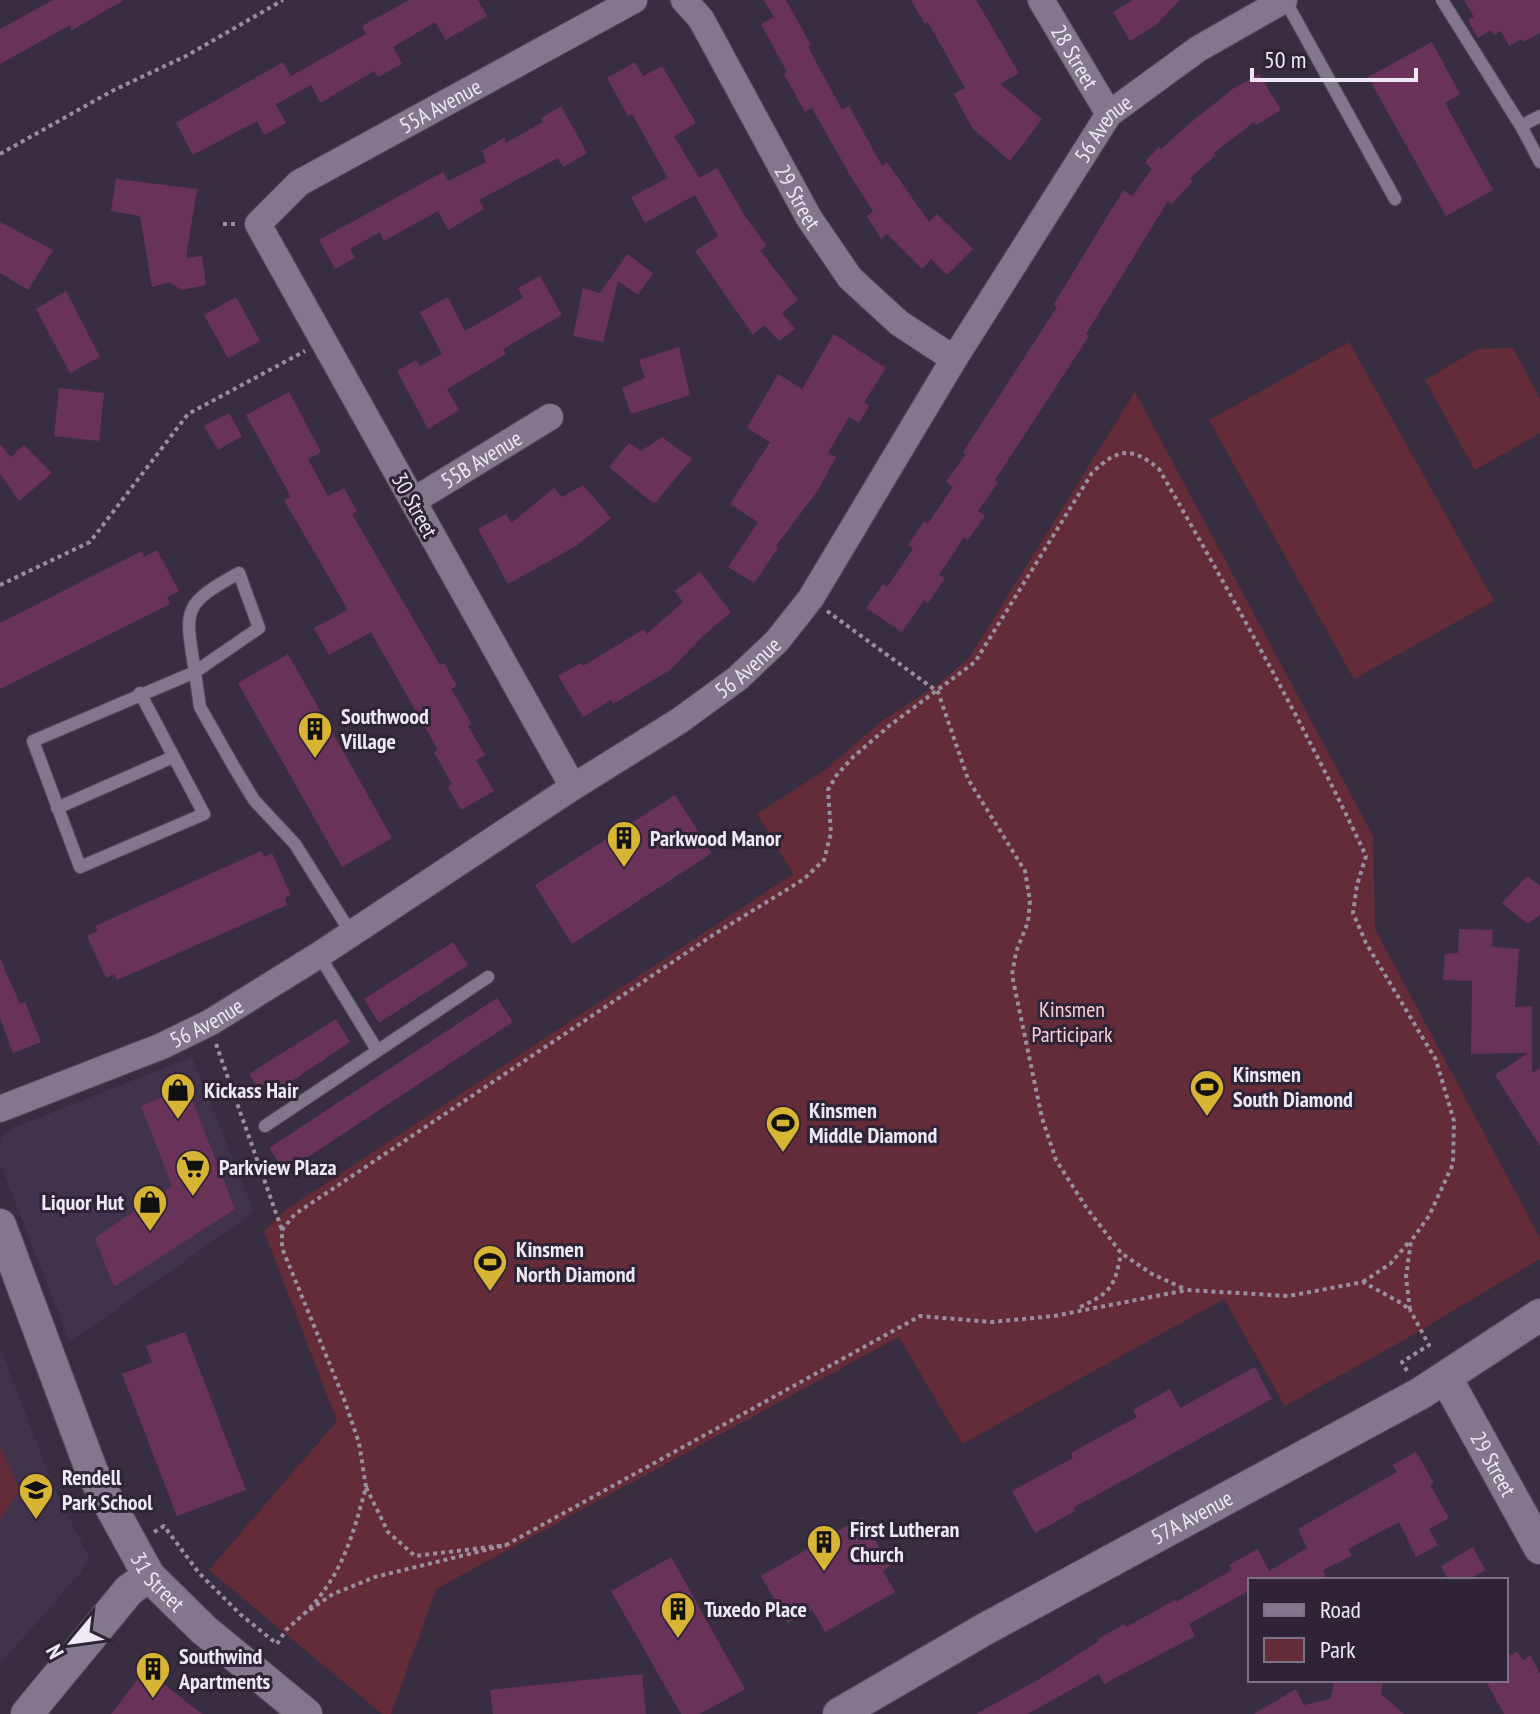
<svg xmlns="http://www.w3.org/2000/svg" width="1540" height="1714" font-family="'PT Sans Narrow',sans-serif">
  <rect width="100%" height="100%" fill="#392e41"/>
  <path fill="#42334c" d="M192,1057l62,155 -184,130 -70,-179v-18l4,-10 9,-7z
    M0,1347l53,139 36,71 -9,16 -80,91z"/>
  <path fill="#642b38" d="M1349,342l145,259 -140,78 -145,-259z
    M1513,348l27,51v34l-65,37 -50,-90 53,-31z
    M1135,392l238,444 2,93 165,309v21l-136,81 -119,66 -61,-107 -262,145 -63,-107 -463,252 -45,125h-9l-173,-144 128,-149 -73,-190 23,-22 506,-335 -36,-60 68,-44 57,-49 57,-37 30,-26z
    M0,1447l20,43 -20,30z"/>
  <path fill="#693359" d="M53,0h71l-52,30 -2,-5 -70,39v-35z
    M409,0h69l9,16 -41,24 -11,-18 -42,25 9,17 -24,13 -4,-6 -54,32 -9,-18 -35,19 10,19 -22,12 -7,-14 -64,34 -17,-32 107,-61 8,14 75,-42 -4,-8z
    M764,0h22l25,45 -3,2 34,63 7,-4 33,60 5,-4 42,60 8,-8 36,35 -26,26 -16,-16 -9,10 -35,-35 -6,5 -14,-23 6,-5 -22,-34 -39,-69 -7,4 -21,-38 3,-2 -26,-48 13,-7z
    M911,0h65l43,73 -19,11 42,35 -32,42 -38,-33 -18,-34 11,-6 -37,-66 -3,2z
    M1133,0h47l-24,25 -26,16 -17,-29z
    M1464,0h76v33l-17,9 -2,-3 -12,7 -8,-15 -7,4 -3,-5 -13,8 -10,-18 6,-3z
    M1432,42l28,52 -15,9 48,87 -47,26 -78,-139z
    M635,62l8,14 19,-10 34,57 -22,13 25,42 18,-10 29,50 21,28 -7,4 38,50 -16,13 13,16 -16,12 -15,-16 -11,10 -58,-84 23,-15 -23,-41 -50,28 -14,-26 37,-19 -36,-64 -4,2 -21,-38z
    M1259,74l22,36 -25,15 -2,-3 -40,31 2,2 -26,23 3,3 -22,23 -3,-3 -82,133 3,2 -94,144 3,2 -20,29 7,5 -17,24 -4,-3 -25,38 6,3 -17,25 -4,-3 -22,32 -36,-24 17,-24 4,3 26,-38 -5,-4 16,-24 4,2 25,-36 -7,-5 20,-28 -3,-2 94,-145 -3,-3 57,-94 13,-20 8,6 20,-27 -7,-7 14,-15 2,2 28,-25 45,-36z
    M561,106l26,47 -24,14 -5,-9 -79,42 5,9 -36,21 -10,-19 -54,30 -4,-9 -30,17 5,9 -20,11 -16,-29 124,-68 5,9 38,-19 -4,-11 22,-13 2,5 37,-21 -2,-4z
    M116,179l81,10 -11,69 16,-2 4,29 -25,5 -11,-8 -18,5 -12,-71 -29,-5z
    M0,222l53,28 -25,40 -28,-17z
    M627,254l26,19 -15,22 -20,-14 -15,61 -30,-6 10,-48 17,5z
    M540,276l22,39 -59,34 3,5 -59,35 12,21 -31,19 -31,-58 19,-11 4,6 22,-12 -22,-42 28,-15 17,34 58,-33 -5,-10z
    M66,291l34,66 -30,16 -34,-64z
    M236,297l24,44 -32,17 -24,-43z
    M834,334l52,34 -22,34 5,4 -10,17 -10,-6 -21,36 8,4 -18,33 -42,56 2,2 -24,35 -26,-16 30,-45 -28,-18 40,-62 -23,-14 31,-54 24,15z
    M679,347l11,48 -59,19 -9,-26 23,-10 -6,-18z
    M59,388l45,5 -5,48 -45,-5z
    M289,392l32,60 -13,7 20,37 16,-8 13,23 -5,3 88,151 4,-2 13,23 -6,3 21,35 -4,2 17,29 -9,5 18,31 -33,19 -13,-23 4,-3 -18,-32 4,-2 -67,-118 -42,23 -15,-27 34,-18 -64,-110 7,-3 -45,-82z
    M229,413l13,23 -24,14 -14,-24z
    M662,437l30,22 -38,45 -45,-37 20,-24 12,8z
    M0,444l11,13 13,-12 28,28 -33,28 -19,-27z
    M583,485l28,33 -35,28 -68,38 -30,-55 28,-15 5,9 43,-35 8,9z
    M157,550l22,41 -12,6 3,7 -170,85v-66l142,-72 2,6z
    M700,572l31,40 -29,25 -32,33 -57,34 -2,-4 -28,17 -25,-41 23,-13 2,3 61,-37 3,5 36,-32 -8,-11z
    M288,654l104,184 -50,29 -104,-184z
    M675,795l37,58 -140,91 -37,-59z
    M261,851l3,6 8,-4 19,42 -6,3 2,7 -170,75 -3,-6 -8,4 -19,-42 11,-5 -3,-5z
    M1527,876l13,10v29l-12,9 -26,-21z
    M1459,929l34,1 -1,17 27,2 -4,58 17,-1v67l8,-5v78l-45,-71 33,-22 -57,1 1,-73 -29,-1 2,-26 13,-1z
    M453,942l15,23 -89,58 -15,-24z
    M0,958l20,46 5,-2 16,40 -28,11 -13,-35z
    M497,998l16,24 -228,150 -16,-24z
    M336,1019l14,23 -85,57 -16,-25z
    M187,1087l48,122 -121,78 -19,-49 77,-52 -31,-80z
    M185,1332l61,158 -69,26 -55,-142 30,-12 -6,-16z
    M1255,1367l17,32 -199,109 2,3 -40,22 -23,-42 61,-33 -2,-5 66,-36 -4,-7 37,-21 10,19z
    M1416,1452l18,31 -4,2 19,33 -20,11 9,16 -22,12 -17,-35 -51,27 4,7 -29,14 4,10h-77v10l-61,34 6,12 -91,48 -5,-10 -71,40h-52l62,-34 61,-39 -1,-2 26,-15 2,3 49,-27 1,2 56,-32 -3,-5 29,-16 11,22 38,-23 -9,-19 99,-57 -5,-7z
    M862,1517l28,49 -7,5 12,21 -70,40 -13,-22 -24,13 -27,-47z
    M1473,1547l12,23 -17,10h-20l-7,-14z
    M671,1557l74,132 -45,25h-19l-70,-123z
    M1517,1652l6,8 7,-5 10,19v40h-36l-19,-34h21v-23z
    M145,1670l25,19 32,25h-91z
    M642,1674l4,40h-153l-3,-24z
    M1334,1680h49l-2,14 23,20h-150l42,-25 8,16 27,-6z"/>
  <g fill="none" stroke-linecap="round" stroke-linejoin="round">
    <g stroke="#564c5c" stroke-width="14">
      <path id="service" d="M1285,0l110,199
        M1442,0l79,126 19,36
        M1521,126l19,-10
        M239,573l20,55 -64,44c-10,-63 -14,-67 44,-99z
        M140,693l64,121 -124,53 -47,-126 162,-69 5,35 34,60 20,33 41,44 56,89
        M57,808l116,-51
        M319,955l58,95
        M265,1126l223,-149"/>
    </g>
    <g stroke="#564c5c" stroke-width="28">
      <g id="minor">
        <path id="s1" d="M684,0l17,19 108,199 41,60 49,45 55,36"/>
        <path id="s2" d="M1041,0l68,114"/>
        <path id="s3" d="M413,501l137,-84"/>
        <path id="s4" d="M573,787l-315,-563 41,-41 335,-183"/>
        <path id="s5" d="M0,1109l162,-63 49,-24 108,-67 254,-168 106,-66 59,-43 39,-37 34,-43 143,-239 155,-245 89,-65 86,-49"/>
      </g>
    </g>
    <g stroke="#564c5c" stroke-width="34">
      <g id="tertiary">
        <path id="s6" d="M0,1225l92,247 57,104 55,54 102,84"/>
        <path id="s7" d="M1446,1378l94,170"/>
        <path d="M27,1714l102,-124 20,-14"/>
        <path id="s8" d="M839,1714l146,-85 436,-236 119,-78"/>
      </g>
    </g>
    <path stroke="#988f9f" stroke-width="4" stroke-dasharray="4 4" stroke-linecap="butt" d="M0,154l112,-63 74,-35 97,-56
      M223,224h14
      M0,585l90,-43 98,-128 117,-63
      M827,611l111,81 30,87 57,92 5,30 -2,21 -12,30 -4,23 30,143 14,42 30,47 35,46 31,21 33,15
      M216,1044l66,186
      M1363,1282l27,-18 19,-22
      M1080,1307c31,-14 35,-21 41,-54
      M1407,1371l-5,-9 27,-17 -19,-35
      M366,1487l-7,-44 -15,-44 -62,-151v-18l13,-16 418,-279 91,-56 20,-19 7,-27 -3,-43 8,-14 17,-19 36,-31 86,-64 117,-189c26,-25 39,-27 67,-4 73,127 145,255 207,387l-9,29 -4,28 13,30 70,117 18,61 -1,43 -24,52 -18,25 -5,36 4,33 -9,-7 -38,-21 -74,14 -102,-6 -133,26 -63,6 -71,-6 -414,229 -131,32 -42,17 -28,19c37,-37 48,-78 61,-126l22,45 27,24 91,-11
      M154,1532l10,-6 35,47 41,41 37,30 9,-14 19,-17"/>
    <use href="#service" stroke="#83778d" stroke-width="12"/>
    <use href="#minor" stroke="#83778d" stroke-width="26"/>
    <use href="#tertiary" stroke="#83778d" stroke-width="32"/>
  </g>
  <defs>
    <g id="building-pin" transform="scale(1.8)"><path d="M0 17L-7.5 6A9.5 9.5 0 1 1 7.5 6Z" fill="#d8b434" stroke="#2f2437"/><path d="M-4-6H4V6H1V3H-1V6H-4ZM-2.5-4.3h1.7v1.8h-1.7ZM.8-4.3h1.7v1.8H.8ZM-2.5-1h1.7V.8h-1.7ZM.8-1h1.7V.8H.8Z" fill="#111"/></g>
    <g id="stadium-pin" transform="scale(1.8)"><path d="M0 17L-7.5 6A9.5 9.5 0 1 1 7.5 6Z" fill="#d8b434" stroke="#2f2437"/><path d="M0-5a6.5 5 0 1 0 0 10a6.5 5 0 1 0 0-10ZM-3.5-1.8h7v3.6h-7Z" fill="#111"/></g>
    <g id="shop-pin" transform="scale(1.8)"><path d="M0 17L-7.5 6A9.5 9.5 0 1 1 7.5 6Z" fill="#d8b434" stroke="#2f2437"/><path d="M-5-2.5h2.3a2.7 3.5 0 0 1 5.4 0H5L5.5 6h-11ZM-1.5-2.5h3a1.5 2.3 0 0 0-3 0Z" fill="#111"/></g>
    <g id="supermarket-pin" transform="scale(1.8)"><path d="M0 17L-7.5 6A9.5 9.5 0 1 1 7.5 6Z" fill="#d8b434" stroke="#2f2437"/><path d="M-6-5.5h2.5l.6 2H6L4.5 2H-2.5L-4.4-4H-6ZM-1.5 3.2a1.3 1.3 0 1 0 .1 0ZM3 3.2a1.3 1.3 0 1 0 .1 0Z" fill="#111"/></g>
    <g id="school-pin" transform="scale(1.8)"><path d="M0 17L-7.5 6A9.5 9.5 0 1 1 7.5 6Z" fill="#d8b434" stroke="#2f2437"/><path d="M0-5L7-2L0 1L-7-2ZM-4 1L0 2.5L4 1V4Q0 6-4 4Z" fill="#111"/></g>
  </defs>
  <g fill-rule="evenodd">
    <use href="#building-pin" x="315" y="729"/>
    <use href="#building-pin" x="624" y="838"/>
    <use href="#stadium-pin" x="1207" y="1087"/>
    <use href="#shop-pin" x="178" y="1090"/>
    <use href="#stadium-pin" x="783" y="1123"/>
    <use href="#supermarket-pin" x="193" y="1167"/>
    <use href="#shop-pin" x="150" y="1202"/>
    <use href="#stadium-pin" x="490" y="1262"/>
    <use href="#school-pin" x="36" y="1490"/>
    <use href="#building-pin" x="824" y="1542"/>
    <use href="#building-pin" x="678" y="1609"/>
    <use href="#building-pin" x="153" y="1669"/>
  </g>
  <g text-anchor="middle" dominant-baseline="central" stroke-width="6" stroke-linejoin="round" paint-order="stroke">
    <g font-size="22" fill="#eee7f4" stroke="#2f2437">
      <text stroke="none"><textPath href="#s2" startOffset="66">28 Street</textPath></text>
      <text stroke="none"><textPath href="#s4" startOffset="864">55A Avenue</textPath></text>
      <text stroke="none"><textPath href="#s5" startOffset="1520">56 Avenue</textPath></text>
      <text stroke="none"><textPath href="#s1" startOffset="228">29 Street</textPath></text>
      <text stroke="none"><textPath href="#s3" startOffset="80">55B Avenue</textPath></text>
      <text transform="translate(415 505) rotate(61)">30 Street</text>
      <text stroke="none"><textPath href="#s5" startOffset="872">56 Avenue</textPath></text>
      <text stroke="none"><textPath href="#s5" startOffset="224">56 Avenue</textPath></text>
      <text stroke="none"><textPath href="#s7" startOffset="98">29 Street</textPath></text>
      <text stroke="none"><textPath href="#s8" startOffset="404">57A Avenue</textPath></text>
      <text stroke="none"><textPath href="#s6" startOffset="392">31 Street</textPath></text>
    </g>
    <g font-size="22" font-weight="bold" fill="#eee7f4" stroke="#2f2437" text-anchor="start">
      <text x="341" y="716">Southwood<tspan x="341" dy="25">Village</tspan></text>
      <text x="650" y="838">Parkwood Manor</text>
      <text x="1233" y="1074">Kinsmen<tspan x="1233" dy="25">South Diamond</tspan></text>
      <text x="204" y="1090">Kickass Hair</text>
      <text x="809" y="1110">Kinsmen<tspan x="809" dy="25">Middle Diamond</tspan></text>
      <text x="219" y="1167">Parkview Plaza</text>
      <text x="124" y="1202" text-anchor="end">Liquor Hut</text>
      <text x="516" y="1249">Kinsmen<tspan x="516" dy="25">North Diamond</tspan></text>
      <text x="62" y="1477">Rendell<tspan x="62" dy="25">Park School</tspan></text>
      <text x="850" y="1529">First Lutheran<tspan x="850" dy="25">Church</tspan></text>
      <text x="704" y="1609">Tuxedo Place</text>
      <text x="179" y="1656">Southwind<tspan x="179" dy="25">Apartments</tspan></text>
    </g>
    <g font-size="22" fill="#f9ced4" stroke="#2f2437">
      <text x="1072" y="1009">Kinsmen<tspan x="1072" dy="25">Participark</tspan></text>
    </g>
  </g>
  <rect x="1248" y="1578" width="260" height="104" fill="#2f2437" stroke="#7b7283" stroke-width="2"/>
  <rect x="1264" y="1604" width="40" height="12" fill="#83778d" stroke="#7b7283" stroke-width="2"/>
  <text x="1320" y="1618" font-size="24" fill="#eee7f4">Road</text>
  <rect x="1264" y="1638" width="40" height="24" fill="#642b38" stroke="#7b7283" stroke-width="2"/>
  <text x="1320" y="1658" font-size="24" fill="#eee7f4">Park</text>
  <g transform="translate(72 1642) rotate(241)" stroke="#2f2437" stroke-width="6" paint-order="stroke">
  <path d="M0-6L14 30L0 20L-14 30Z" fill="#eee7f4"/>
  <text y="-12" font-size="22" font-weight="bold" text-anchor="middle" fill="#eee7f4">N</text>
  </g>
  <path d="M1252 68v12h164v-12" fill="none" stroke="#eee7f4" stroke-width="4"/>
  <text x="1264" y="68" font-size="24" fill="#eee7f4" stroke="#2f2437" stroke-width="6" paint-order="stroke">50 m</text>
</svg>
